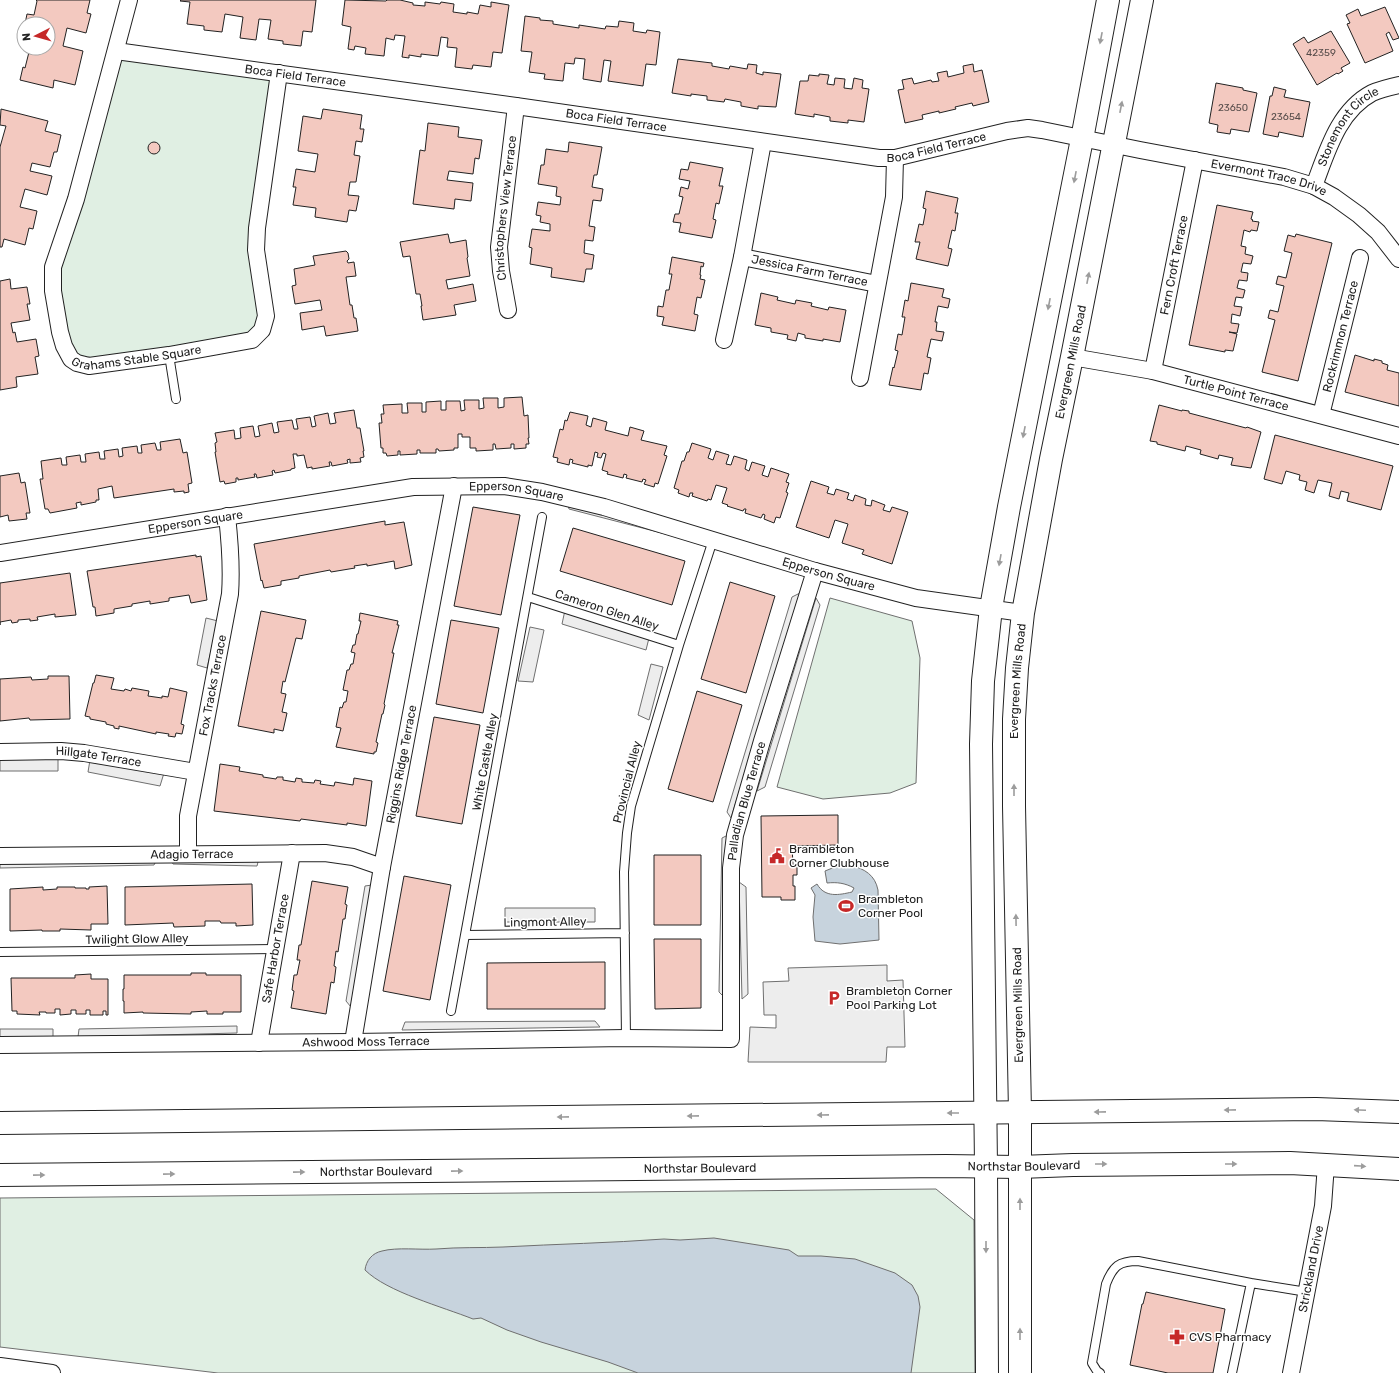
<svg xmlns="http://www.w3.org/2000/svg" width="1399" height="1373" font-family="Rubik,sans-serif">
  <rect width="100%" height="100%" fill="#fff"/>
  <path fill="#e0efe3" stroke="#6f6f6f" d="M116,51l163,22 -22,155 9,88 -8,20 -181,27 -24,-72z
    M830,598l82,23 8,37 -4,125 -26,10 -67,6 -46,-12z
    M936,1189l38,31 1,153h-757l-218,-26v-149z"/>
  <path fill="#ededed" stroke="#6f6f6f" d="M567,501l114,37 -112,-29z
    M800,593l-69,225 -4,-6 65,-215z
    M816,598l4,7 -55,182 -8,4z
    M565,610l84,28 -3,12 -84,-26z
    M206,618l12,3 -11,47 -10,-3z
    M530,627l14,3 -11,52 -15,-1z
    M651,664l12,3 -14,53 -11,-5z
    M58,758v13h-58v-12z
    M90,760l74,13 -4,13 -72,-14z
    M728,835l-3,163 -6,-6 3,-154z
    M170,858h89l-2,8 -84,-2z
    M157,859l-3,6 -154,3v-7z
    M739,882l7,5 2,107 -6,5z
    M372,885l-21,122 -5,-6 19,-115z
    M505,908h90v14h-90z
    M887,965v16l16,-1 2,67h-18l-1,15h-138l2,-35 26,1v-13h-12l-1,-33 26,-1 -1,-13z
    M595,1021l5,6 -198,3 3,-8z
    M237,1026v7l-159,4 1,-8z
    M0,1029h53v9l-53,-1z"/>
  <path fill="#c7d3dd" stroke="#6f6f6f" d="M850,865c15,4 25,10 28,25l1,50 -39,4 -25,-3 -2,-24 2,-22 -4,-7 6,-4c8,14 22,11 35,8l2,-4c-9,-5 -17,-6 -27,-5l-2,-12 10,-4z
    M714,1238l75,12 9,6h23l34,3 40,14 17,12 6,11 2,11 -9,66h-273l-30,-11 -67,-20 -34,-12 -26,-12 -8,1c-30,-12 -86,-27 -108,-49 1,-9 7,-17 17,-19 15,-4 38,-1 54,-2 23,-2 45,-1 67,-2 54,-3 107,-4 161,-8l16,1z"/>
  <path fill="#f3c9c0" stroke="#222" d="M36,0h54l-3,13 4,1 -5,19 -19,-5 -4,18 20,5 -8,34 -21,-5 -1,8 -33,-8 3,-13 2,1 5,-20h18v-24h-23l2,-10 7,1 3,-14z
    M181,0h135l-4,32 -9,-1 -2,15 -18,-2v-3l-15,-2 3,-19 -12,-1 -3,21 -16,-2 3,-21 -18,-3 -3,18 -18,-2v-4l-17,-2 3,-22 -10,-1z
    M345,0l41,1 1,-1h13l13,3v2l12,1v-4l15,2 1,-2 13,2 -1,8 14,2v-2l11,2 2,-9 11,2v-5l18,3 -7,48 -9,-1 -2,15 -18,-2 -1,4 -17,-2 2,-19 -10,-1 1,-9 -7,-1 -3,19 -17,-2v3l-12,-2v3l-7,-1 3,-21 -10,-1 -1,5 -8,-2 -2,18 -19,-2 1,-6 -11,-2 -1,4 -6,-1 3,-22 -9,-2z
    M1385,7l14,31 -6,2 -4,-8 -3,2 7,17 -28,12 -18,-39 3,-1 -4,-8 12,-6 3,7z
    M525,16l15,2v2l13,1v3l26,4v-3l26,4 1,-3 12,1 1,-6 15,2 -1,8 13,2 1,-3 13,2 -4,33 -10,-1 -3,22 -35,-5 3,-20 -7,-1 -3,22 -18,-3 2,-20 -10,-1 -1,6 -9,-1 -2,18 -19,-2 1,-5 -16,-2 3,-20 -11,-1z
    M1331,31l19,32 -9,5 2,3 -5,3 -1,-1 -20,12 -24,-41 11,-7 4,6z
    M678,59l34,4v3l17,3 1,-3 17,3 1,-5 9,1 -1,8 7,2v-3l18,2 -5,33 -18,-1v3l-17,-3v-4l-16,-3 -1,3 -17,-2v-4l-16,-2v2l-19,-3z
    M973,64l1,8 8,-2 7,32 -16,4 -1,-3 -17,4 1,2 -17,4v-2l-17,4 1,4 -18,4 -7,-33 6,-1 -2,-9 10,-2 2,6 17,-4 1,2 7,-1 -2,-8 10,-2 1,6 16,-4 -1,-7z
    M819,74l10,1 -2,9 7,1 1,-7 10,1 -1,9 8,1 2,-11 9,2 -1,8 7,1 -5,33 -16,-2v3l-18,-2v-4l-16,-3v3l-19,-3 5,-33h8l1,-6 10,1z
    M1216,83l27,5v2l14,3 -8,39 -18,-3 -1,5 -13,-2 1,-7 -9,-2z
    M1274,87l12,3 -2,7 26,5 -7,35 -24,-5 -1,5 -15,-3 7,-38h2z
    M1,109l47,12 -3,10 16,4 -4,17h-3l-4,15 -18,-4 -2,8 22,5 -5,19 -22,-6 -5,18 17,4 -4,18 -4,-1 -4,17 -21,-6 -2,8h-2v-100l6,-21 -6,-1z
    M323,109l39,6 -2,14h4l-2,13 -6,-1 -2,14 6,1 -4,26h-6l-2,13 11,1 -3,15 -7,-1 -2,12 -32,-5 1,-9 -23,-3 3,-18h-3l3,-18 19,3 3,-18 -20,-3 5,-35 18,3z
    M428,123l31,4 -1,10 24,3 -3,19 -4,-1 -2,16 -24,-3 -2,9 26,3 -2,18 -16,-2 -1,10 -41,-5 7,-54 5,1z
    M569,142l33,5 -5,28h-3l-2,12 11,2 -2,12 -8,-1 -4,26 6,1 -2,14 -8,-1 -1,13 10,2 -2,14h-6l-2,13 -33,-5 1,-9 -22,-4 2,-16 -3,-1 3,-18 18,2v-7l-10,-2 1,-6 -5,-1 2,-13 22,3 1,-8 -5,-1 1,-9 -19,-3 3,-19h3l2,-16 22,3z
    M148 148a6 6 0 1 1 12 0a6 6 0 1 1-12 0Z
    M690,162l33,6 -4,18h4l-4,18 -3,-1 -3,16 3,1 -4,18 -33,-6 2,-9 -8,-1 2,-8h4l4,-17 -4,-1 2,-9 7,2 2,-8 -11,-2 2,-10 7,1z
    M926,191l32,7 -3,15h3l-3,18 -3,-1 -4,18 4,1 -4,17 -32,-7 4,-17h-5l4,-18 4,1 3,-16 -3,-1z
    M1217,205l36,7 -2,7 2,1 -1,1 7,1 -2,9 -6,-1 -1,2 -6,-2 -3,16 5,1 -1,7 8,2 -2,8 -8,-1 -2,9 7,1 -1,8 -8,-1 -2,8 8,2 -2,8 -7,-1 -2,9 8,1 -2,9 -8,-2 -1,9 8,1 -2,9 -8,-1 8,2 -4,17 -8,-1v2l-36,-7z
    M448,234l2,9 16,-3 2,17 -1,1 3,18 -24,4 2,9 25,-5 3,17 -22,4 2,10 -33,5 -2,-14h1l-2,-12h-4l-6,-38 -7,1 -3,-15z
    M1296,234l36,9 -34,138 -36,-9 13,-52 -7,-2 2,-8 8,2 6,-26 -8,-2 2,-8 8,2 6,-25 -8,-2 4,-16 7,2z
    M346,251l2,2 1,6 -2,2 1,2 6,-1 2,14 -10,1 4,28h2l2,13h2l2,13 -32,5 -2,-10 -22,4 -2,-17 22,-3 -2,-10 -25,4 -3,-18 4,-1 -2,-16 21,-4 -2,-9z
    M672,257l32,6 -1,4 -2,-1 -1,9h1l-1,4 5,1 -4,18 -4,-1 -3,17 4,1 -3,16 -33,-6 2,-8 -7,-1 1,-10 5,1 3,-17h3l3,-16h-3z
    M10,279l1,10 16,-2 3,17h-3l3,16 -19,3 2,10 2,-1 2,10 19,-3 3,17 -4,1 3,17 -22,3 1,10 -17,3v-109z
    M911,283l33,6 -2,8 8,2 -2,9 -10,-2 -3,16h2l-1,9 8,1 -2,9 -11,-2 -4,18 4,1 -3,16 -4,-1 -3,17 -32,-5 4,-18 1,1 4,-17 -3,-1 3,-16 4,1 3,-18h-3l3,-17 3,1z
    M761,293l17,4 -1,3 18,4 1,-4 16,3 -1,3 17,4 1,-3 17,3 -6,32 -17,-3v2l-18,-3v-3l-7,-2 -2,8 -9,-2 1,-4 -17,-3v-4l-16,-3z
    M1355,355l19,6v-2l8,2v2l6,2 -1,5 12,3v33l-54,-14z
    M522,397l2,19 4,-1 1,23h-1l1,6h-3v4l-12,1v-5h-3v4l-15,1 -1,-5h-2v6l-17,1v-3h-6v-11h-8v-3h-4v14h-4v2l-15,1 -1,-2h-2v4h-16v-3h-3v4l-17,1v-4h-2v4l-11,1 -1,-3h-3v-5h-2l-2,-25h3l-1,-9h3l-1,-9 19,-1v9h6l-1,-10h15v9h4v-10l15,-1v9h5v-9h14l1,10 4,-1 -1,-10h15v9l5,-1 -1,-10h15v10l6,-1v-9z
    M1159,405l23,6v-1l7,1v2l57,15 1,-1 14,5 -10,36 -20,-3 2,-7 -14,-3 -1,4 -18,-5 1,-4 -15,-4 -1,5 -28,-7v-2l-7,-1z
    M354,410l3,18h3l4,23h-1l1,6 -4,1 1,4 -11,1v-4l-3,1 1,3 -16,3 -1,-4h-2l1,4 -18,3v-2l-5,1 -3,-13 -7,1v-2h-4l2,14 -4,1v1l-16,3 -1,-3 -2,1 1,4 -16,3 -1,-4h-2l1,3 -17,3v-2h-2v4l-11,2 -1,-3 -4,1 -5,-30h1l-1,-9 2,-1 -2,-9 19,-3 1,9 6,-1 -1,-10 13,-2 2,11 5,-1 -2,-10 14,-3 2,10 5,-1 -2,-10 15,-2 2,9h4l-2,-10 14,-2 2,10 4,-1 -2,-10 14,-3 2,11 6,-1 -2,-10z
    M570,412l18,4 -2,9 5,2 2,-9 14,4 -2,8 23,6 2,-9 14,4 -3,9 26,6 -3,9 3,1 -9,28 -3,-1 -1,4 -10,-3 2,-4 -3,-1 -1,3 -16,-4 1,-3 -3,-1 -1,4 -16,-4 1,-2 -6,-2 4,-16 -3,-1 -2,5 -4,-1 1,-4 -3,-1 -3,14 -4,-1v2l-16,-4 1,-3 -3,-1 -1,6 -12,-3 1,-4 -5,-1 7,-28 3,1 2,-10 2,1z
    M1275,435l118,31 -12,44 -34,-9 2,-8 -8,-2 -2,8 -10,-3 3,-13 -14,-3 -4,13 -9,-3 2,-8 -8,-2 1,-5 -14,-4 -4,13 -18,-5z
    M180,439l3,14 4,-1 5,31 -4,1 1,8 -5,1v-2l-10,1v-3l-60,9 -2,-12 -14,3 1,11h-3v2l-15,3v-3l-5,1 1,5 -27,5 -2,-4h-3l-5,-30h3l-2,-18 20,-3 1,7h5l-1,-8 14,-2 1,7h5l-1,-8 14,-2 1,7h5l-1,-8 14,-2 1,8 4,-1 -1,-8 15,-2 1,7h4l-1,-8 14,-2 2,7h4l-1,-8z
    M692,443l19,6 -3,9 5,2 3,-9 13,4 -3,9 5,1 3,-9 13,4 -2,9 4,2 3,-9 13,4 -3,9 6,2 3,-9 18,6 -3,8 3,1 -3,9 2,1 -8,25 -4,-1 -2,6 -10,-4 1,-4 -2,-1 -2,4 -16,-5 1,-4h-2l-1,2 -16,-5 1,-1 -6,-2 5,-15 -11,-3 -5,15 -3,-1 -1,2 -15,-5 1,-3h-3l-1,4 -11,-4 1,-3 -5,-2 8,-27h2l3,-9h2z
    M19,473l2,10 4,-1 5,31h-4l1,6 -18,2 -1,-6 -8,2v-41z
    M811,481l18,6 -2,6 7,2 2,-6 13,4 -2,6 6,2 2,-6 11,4 -1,6 6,1 1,-6 13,5 -2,5 7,2 2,-5 16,5 -16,52 -30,-10 2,-4 -22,-7 6,-19 -13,-4 -6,18 -33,-11z
    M473,507l47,8 -19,100 -47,-9z
    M385,521v4l19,-3 8,43 -17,4 -1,-8 -27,5v-2l-13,2 1,2 -24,4 -1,-2 -31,6v2l-18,3v4l-17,3 -2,-8 -1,1 -7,-37z
    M573,528l112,33 -13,44 -112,-34z
    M196,555v2l5,-1 6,44 -16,3 -2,-8 -20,3v3l-19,3v-3l-18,3v2l-18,3v4l-18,3 -1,-9h-2l-6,-36z
    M70,573l6,42 -21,2v-3l-18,3 1,3 -8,1v-2l-12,1v2l-6,1 -1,-3 -11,2v3v-42z
    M730,582l45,14 -29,97 -45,-14z
    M261,611l45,9 -4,19 -6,-1 -11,44 -2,-1 -2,12 5,1 -4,18 5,1 -4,18 -9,-2v4l-36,-7z
    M360,613l38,8 -1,4h2l-7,28h2l-10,51 1,1 -2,9h-1l-6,28 2,1 -2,9h-2v2l-38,-7 5,-19 -5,-1 4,-20 2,1 2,-6h2l2,-11 -5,-1 4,-20h2l2,-6h2l2,-11 -4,-1 2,-7h2l2,-11h1l3,-13h-2z
    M451,620l48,8 -16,85 -47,-9z
    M96,675l18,3 -3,11 13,2 1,-2 6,2 1,-3 17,3 -1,5 14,2v-2l6,1 2,-9 17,4 -6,32 3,1 -2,9 -6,-1 -1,4 -7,-1 1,-2 -13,-2v2l-37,-8v3l-5,-1v-2l-8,-2v-2l-16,-3v-2l-5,-1 8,-33h1z
    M48,676h21l1,43 -40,1 -1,-2 -29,3v-42l31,-2 1,3 16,-1z
    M697,691l45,14 -29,97 -45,-13z
    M434,717l46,8 -18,99 -46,-8z
    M220,764l20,3 -1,4 24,4v2l13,2 1,-2h6v3l12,2 1,-4 6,1v3l12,1 1,-3 6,1 -1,3 14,2 1,-4 18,3 1,-7 18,3 -6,45 -19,-3v2l-46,-6 -1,2 -86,-10z
    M838,815v30l-46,1 1,19h4v10h-4v11h2v14h-14v-3h-19l-1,-81z
    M654,855h47v70h-47z
    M404,876l47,9 -21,115 -47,-9z
    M312,881l36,6 -3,17 2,1 -2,14h-2l-5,33 -2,-1 -2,15 2,1 -2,16 -3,-1 -5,32 -35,-6 3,-17 -2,-1 2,-15h3l3,-15h-3l2,-15h2z
    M252,884l1,41 -17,1v-3h-15l-1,-2h-15v5l-31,1 -1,-4 -48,2v-38z
    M107,886l1,38h-17v6l-31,-1v2h-18v-1l-32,1v-42l33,-2v3l14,-1v-2h18v1h11v1h3v-2z
    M654,939h47v69l-46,1z
    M605,962v47h-118v-46z
    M191,973h15v2h35v37h-18v2h-16v-3l-16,1v2l-48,-1v-1l-19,1v-12h-1v-12h1v-14h67z
    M91,974v5h17v36h-2v-4h-3v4h-13v-5h-4v4h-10v-4h-5v4l-11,1v-6h-5v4h-9v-1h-7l1,3 -23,-1v-3h-5l-1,-33h64v-3z
    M1146,1292l79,17 -12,64h-45l-38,-8 12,-61h1z"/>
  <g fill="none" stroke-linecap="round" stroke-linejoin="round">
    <g stroke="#222" stroke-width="10">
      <path id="lane" d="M169,355l7,44
        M528,597l151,48
        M465,935l160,-2
        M0,952l275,-3
        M451,1011l91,-494
        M626,1038l-2,-166 3,-39 4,-27 48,-161 34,-105
        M1100,1373l-3,-2 -5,-8 14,-79c7,-18 13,-23 32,-23l113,22 56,9
        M1232,1373l19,-90"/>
    </g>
    <g stroke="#222" stroke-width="18">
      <g id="street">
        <path id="s1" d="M129,0l-53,199 -23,68v24l7,41 4,14 7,13 6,4 12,3 80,-11 83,-15 10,-10 4,-14 -10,-66 1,-22 22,-155"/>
        <path id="s2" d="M116,51l400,55 363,52h16l112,-27 21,-3 14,2 98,20 144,27 30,9 20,11 25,18 19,17 21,27"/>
        <path id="s3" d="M1314,186c13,-34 24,-75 58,-93 9,-4 18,-6 27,-8"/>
        <path id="s4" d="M742,257l135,27"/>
        <path id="s5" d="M508,310l-7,-39 -2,-24 17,-141"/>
        <path d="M724,340l18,-83 21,-115"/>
        <path id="s6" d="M1072,357l81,14 246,65"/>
        <path id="s7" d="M1153,371l42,-211"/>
        <path d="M860,378l34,-181 1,-39"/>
        <path id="s8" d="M1321,415l39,-157"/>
        <path id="s9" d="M0,553l413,-66 91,-1 38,6 62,15 211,64 101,27 107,15"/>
        <path id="s10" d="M0,752l61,-1 23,2 112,19"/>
        <path id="s11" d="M188,854v-38l42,-222c2,-27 0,-51 -3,-78"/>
        <path id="s12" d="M0,856l325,-3 28,4 29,10"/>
        <path id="s13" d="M353,1042l29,-175 72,-381"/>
        <path id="s14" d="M259,1043l33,-190"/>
        <path id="s15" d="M0,1045l353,-3 273,-4 105,1v-171l4,-33 27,-94 53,-170"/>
        <path d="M0,1366l52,7"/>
        <path id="s16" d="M1291,1373l32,-167 3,-42"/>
      </g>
    </g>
    <g stroke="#222" stroke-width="24">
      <g id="primary">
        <path d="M0,1123l1316,-14 83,3"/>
        <path id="s17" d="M0,1175l946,-9 74,1 53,-2 217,-2 109,6"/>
        <path d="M987,1373l-1,-207 -5,-422 2,-63 8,-73 18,-101 73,-368 26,-139"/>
        <path id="s18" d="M1020,1373v-261l-6,-306v-87l3,-51 6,-55 28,-154 21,-102 70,-357"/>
      </g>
    </g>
    <use href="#lane" stroke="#fff" stroke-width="8"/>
    <use href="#street" stroke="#fff" stroke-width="16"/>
    <use href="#primary" stroke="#fff" stroke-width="22"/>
  </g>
  <defs><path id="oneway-solid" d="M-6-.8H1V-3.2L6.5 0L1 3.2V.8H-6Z"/></defs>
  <g fill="#9c9c9c">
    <use href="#oneway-solid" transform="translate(1101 38) rotate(101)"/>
    <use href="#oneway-solid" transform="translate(1121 107) rotate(-79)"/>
    <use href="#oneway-solid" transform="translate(1075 177) rotate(101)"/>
    <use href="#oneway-solid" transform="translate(1088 278) rotate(-79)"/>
    <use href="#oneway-solid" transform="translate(1049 304) rotate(101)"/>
    <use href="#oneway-solid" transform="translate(1024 432) rotate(101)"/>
    <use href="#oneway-solid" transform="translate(1000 560) rotate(100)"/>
    <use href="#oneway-solid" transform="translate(1014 790) rotate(-90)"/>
    <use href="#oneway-solid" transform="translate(1016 920) rotate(-91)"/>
    <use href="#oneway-solid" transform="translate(1230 1110) rotate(179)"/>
    <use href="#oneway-solid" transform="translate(1360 1110) rotate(-178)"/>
    <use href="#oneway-solid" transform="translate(1100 1112) rotate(179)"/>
    <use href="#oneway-solid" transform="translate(953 1113) rotate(-180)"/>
    <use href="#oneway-solid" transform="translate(823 1115) rotate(179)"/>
    <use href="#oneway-solid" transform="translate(693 1116) rotate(179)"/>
    <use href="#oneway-solid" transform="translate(563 1117) rotate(179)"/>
    <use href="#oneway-solid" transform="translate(1101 1164)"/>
    <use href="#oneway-solid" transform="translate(1231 1164)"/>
    <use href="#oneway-solid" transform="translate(1360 1166) rotate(4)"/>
    <use href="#oneway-solid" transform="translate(457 1171) rotate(-1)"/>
    <use href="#oneway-solid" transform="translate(299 1172) rotate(-1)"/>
    <use href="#oneway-solid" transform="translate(169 1174) rotate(-1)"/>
    <use href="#oneway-solid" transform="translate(39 1175) rotate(-1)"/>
    <use href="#oneway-solid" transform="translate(1020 1204) rotate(-90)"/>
    <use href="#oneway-solid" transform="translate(986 1247) rotate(90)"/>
    <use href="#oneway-solid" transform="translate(1020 1334) rotate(-90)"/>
  </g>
  <defs>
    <g id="civic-bare" transform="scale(1.2)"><path d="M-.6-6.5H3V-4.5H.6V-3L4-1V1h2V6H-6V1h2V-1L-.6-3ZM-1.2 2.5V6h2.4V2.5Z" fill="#c62828" stroke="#fff" stroke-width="2.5" paint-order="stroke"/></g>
    <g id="stadium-bare" transform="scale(1.2)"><path d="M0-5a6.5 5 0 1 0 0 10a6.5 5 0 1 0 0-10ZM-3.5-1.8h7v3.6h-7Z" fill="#c62828" stroke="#fff" stroke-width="2.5" paint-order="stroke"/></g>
    <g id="parking-bare" transform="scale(1.2)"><path d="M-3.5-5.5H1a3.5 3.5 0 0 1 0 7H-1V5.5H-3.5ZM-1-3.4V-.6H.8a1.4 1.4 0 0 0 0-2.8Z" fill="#c62828" stroke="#fff" stroke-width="2.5" paint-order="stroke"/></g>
    <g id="pharmacy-bare" transform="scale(1.2)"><path d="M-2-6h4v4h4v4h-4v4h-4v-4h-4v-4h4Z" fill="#c62828" stroke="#fff" stroke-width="2.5" paint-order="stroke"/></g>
  </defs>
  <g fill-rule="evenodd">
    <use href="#civic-bare" x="777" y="856"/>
    <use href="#stadium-bare" x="846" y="906"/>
    <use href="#parking-bare" x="834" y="998"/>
    <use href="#pharmacy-bare" x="1177" y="1337"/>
  </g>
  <g text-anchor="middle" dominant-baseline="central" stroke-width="3" stroke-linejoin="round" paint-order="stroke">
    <g font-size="10" fill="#564c4a">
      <text x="1321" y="53">42359</text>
      <text x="1233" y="108">23650</text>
      <text x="1286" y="117">23654</text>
    </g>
    <g font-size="12" fill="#222" stroke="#fff">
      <text stroke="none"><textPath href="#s2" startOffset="181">Boca Field Terrace</textPath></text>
      <text stroke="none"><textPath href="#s2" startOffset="505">Boca Field Terrace</textPath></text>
      <text stroke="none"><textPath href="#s3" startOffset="70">Stonemont Circle</textPath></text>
      <text stroke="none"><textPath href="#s2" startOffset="829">Boca Field Terrace</textPath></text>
      <text stroke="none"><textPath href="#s2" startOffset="1169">Evermont Trace Drive</textPath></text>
      <text stroke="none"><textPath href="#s5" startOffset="103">Christophers View Terrace</textPath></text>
      <text stroke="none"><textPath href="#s7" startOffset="108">Fern Croft Terrace</textPath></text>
      <text stroke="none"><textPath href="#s4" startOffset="69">Jessica Farm Terrace</textPath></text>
      <text stroke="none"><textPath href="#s8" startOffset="81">Rockrimmon Terrace</textPath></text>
      <text stroke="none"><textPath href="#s1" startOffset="440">Grahams Stable Square</textPath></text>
      <text stroke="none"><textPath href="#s18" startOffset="1016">Evergreen Mills Road</textPath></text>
      <text stroke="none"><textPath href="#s6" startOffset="168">Turtle Point Terrace</textPath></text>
      <text stroke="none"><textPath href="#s9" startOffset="522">Epperson Square</textPath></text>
      <text stroke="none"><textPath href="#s9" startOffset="198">Epperson Square</textPath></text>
      <text stroke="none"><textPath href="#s9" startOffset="846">Epperson Square</textPath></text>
      <text transform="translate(607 610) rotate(18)">Cameron Glen Alley</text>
      <text stroke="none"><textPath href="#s18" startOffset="692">Evergreen Mills Road</textPath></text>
      <text stroke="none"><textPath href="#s11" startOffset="171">Fox Tracks Terrace</textPath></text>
      <text stroke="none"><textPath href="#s10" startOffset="99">Hillgate Terrace</textPath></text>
      <text transform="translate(485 762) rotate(-80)">White Castle Alley</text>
      <text stroke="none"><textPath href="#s13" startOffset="282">Riggins Ridge Terrace</textPath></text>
      <text transform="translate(627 782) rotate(-76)">Provincial Alley</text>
      <text stroke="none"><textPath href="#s15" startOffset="971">Palladian Blue Terrace</textPath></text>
      <text stroke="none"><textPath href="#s12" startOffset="192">Adagio Terrace</textPath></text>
      <text transform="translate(545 922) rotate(-1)">Lingmont Alley</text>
      <text transform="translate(137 939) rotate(-1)">Twilight Glow Alley</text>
      <text stroke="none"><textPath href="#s14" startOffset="96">Safe Harbor Terrace</textPath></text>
      <text transform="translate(1018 1005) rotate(-91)">Evergreen Mills Road</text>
      <text stroke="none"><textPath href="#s15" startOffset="366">Ashwood Moss Terrace</textPath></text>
      <text stroke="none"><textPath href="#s17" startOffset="1024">Northstar Boulevard</textPath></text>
      <text stroke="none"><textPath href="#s17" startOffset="700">Northstar Boulevard</textPath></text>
      <text stroke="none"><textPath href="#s17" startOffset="376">Northstar Boulevard</textPath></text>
      <text stroke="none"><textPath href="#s16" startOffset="106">Strickland Drive</textPath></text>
    </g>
    <g font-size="12" fill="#222" stroke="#fff" text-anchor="start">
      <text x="789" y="849">Brambleton<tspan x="789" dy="14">Corner Clubhouse</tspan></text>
      <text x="858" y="899">Brambleton<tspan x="858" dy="14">Corner Pool</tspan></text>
      <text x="846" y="991">Brambleton Corner<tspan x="846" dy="14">Pool Parking Lot</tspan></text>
      <text x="1189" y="1337">CVS Pharmacy</text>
    </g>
  </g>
  <g transform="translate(36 36) rotate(264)"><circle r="19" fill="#ffffff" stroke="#a7a7a7"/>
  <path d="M0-3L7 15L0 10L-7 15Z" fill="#c62828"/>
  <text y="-6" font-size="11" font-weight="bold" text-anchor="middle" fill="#222222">N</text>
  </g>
</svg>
